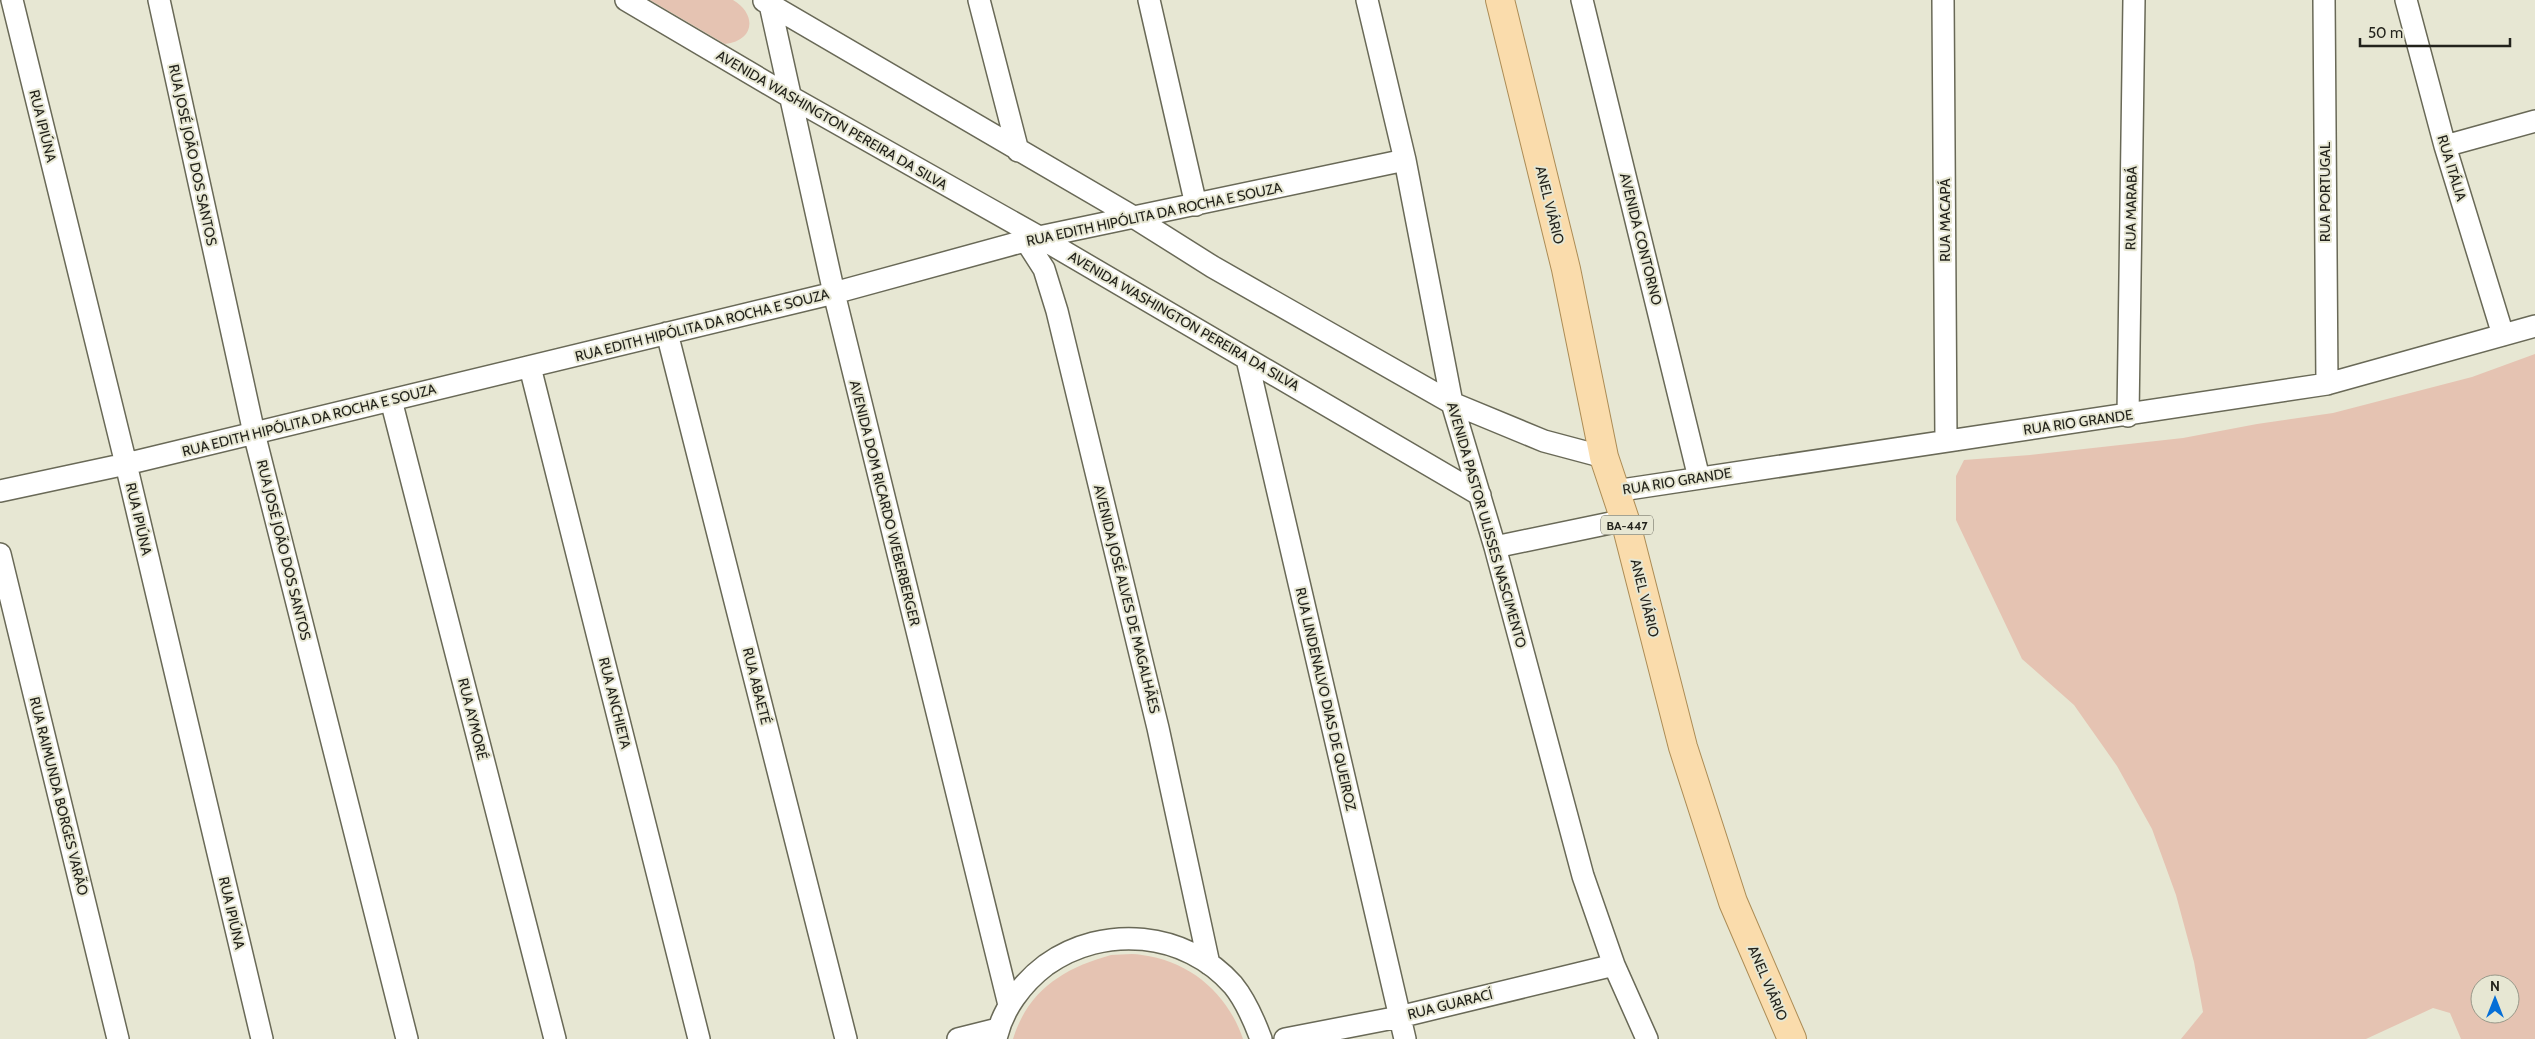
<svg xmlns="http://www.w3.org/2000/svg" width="2535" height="1039" font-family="Cabin,sans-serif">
  <rect width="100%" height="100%" fill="#e7e7d3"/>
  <path fill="#e5c3b2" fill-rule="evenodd" d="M650,0h83c24,14 22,41 -8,44z
    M2535,354v685h-74l-11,-26 -17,-5 -67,31h-185l22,-27 -9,-50 -18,-67 -24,-66 -35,-63 -43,-61 -52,-46 -66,-139v-44l8,-16 66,-5 153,-17 74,-14 76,-11 139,-36zM2480,984h30v30h-30z
    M1111,955c10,0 21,-2 31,0 48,6 86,39 101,84h-230c15,-49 51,-71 98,-84z"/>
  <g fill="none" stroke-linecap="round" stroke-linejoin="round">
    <g stroke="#696957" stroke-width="24">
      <path id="minor" d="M12,0l114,464 136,575
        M159,0l95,433 153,606
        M626,0l163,96 250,141 441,258
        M769,0l65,293 175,712
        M979,0l39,151
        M1149,0l47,205
        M1367,0l38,160 47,243 43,144 88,329 31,89 33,74
        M1582,0l117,478
        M1943,0l3,440
        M2324,0l3,384
        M2406,0l39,146 58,189
        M764,1l368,215 81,51 239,136 92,38 60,16
        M2445,146l90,-25
        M1026,241l18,28 13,42 101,417 51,236
        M667,333l179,706
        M1247,359l158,680
        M530,367l169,672
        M391,400l164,639
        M2128,416l6,-416
        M0,491l126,-27 708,-171 205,-56 366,-77
        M1615,491l712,-107 208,-58
        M1495,547l130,-27
        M0,554l118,485
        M958,1039l40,-10
        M996,1039c6,-29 26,-56 50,-74 58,-41 139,-34 187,20 13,16 21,35 28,54
        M1285,1039l114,-22 215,-52"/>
    </g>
    <g stroke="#ac8c55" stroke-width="30">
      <path id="major" d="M1500,0l66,269 38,188 21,63 58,227 50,155 59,137"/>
    </g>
    <use href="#minor" stroke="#fff" stroke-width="21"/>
    <use href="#major" stroke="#fadcac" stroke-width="28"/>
  </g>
  <g text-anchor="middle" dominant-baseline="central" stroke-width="4" stroke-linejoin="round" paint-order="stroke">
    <rect fill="#e7e7d3" stroke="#5e5e53" stroke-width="1" x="1601" y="515.5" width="52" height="19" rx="4"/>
    <g font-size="12" font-weight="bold" fill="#23231c">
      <text x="1627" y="525">BA-447</text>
    </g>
    <g font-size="14" fill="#23231c" stroke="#e7e7d3">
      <text transform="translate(832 120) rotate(30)">AVENIDA WASHINGTON PEREIRA DA SILVA</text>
      <text transform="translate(43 126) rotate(76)">RUA IPIÚNA</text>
      <text transform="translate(193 155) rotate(78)">RUA JOSÉ JOÃO DOS SANTOS</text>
      <text transform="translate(2452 168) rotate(73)">RUA ITÁLIA</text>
      <text transform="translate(2325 192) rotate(-90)">RUA PORTUGAL</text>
      <text transform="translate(1550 205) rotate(76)">ANEL VIÁRIO</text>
      <text transform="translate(2131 208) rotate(-89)">RUA MARABÁ</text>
      <text transform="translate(1154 214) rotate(-12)">RUA EDITH HIPÓLITA DA ROCHA E SOUZA</text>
      <text transform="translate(1945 220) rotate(-90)">RUA MACAPÁ</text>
      <text transform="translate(1641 239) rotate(76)">AVENIDA CONTORNO</text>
      <text transform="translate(1184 321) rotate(30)">AVENIDA WASHINGTON PEREIRA DA SILVA</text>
      <text transform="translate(702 325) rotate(-14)">RUA EDITH HIPÓLITA DA ROCHA E SOUZA</text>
      <text transform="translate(309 420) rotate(-14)">RUA EDITH HIPÓLITA DA ROCHA E SOUZA</text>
      <text transform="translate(2078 422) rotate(-8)">RUA RIO GRANDE</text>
      <text transform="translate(1677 481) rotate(-9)">RUA RIO GRANDE</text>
      <text transform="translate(885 503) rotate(76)">AVENIDA DOM RICARDO WEBERBERGER</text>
      <text transform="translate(139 519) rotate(77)">RUA IPIÚNA</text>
      <text transform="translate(1487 525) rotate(74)">AVENIDA PASTOR ULISSES NASCIMENTO</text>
      <text transform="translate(284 550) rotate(76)">RUA JOSÉ JOÃO DOS SANTOS</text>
      <text transform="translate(1645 598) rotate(76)">ANEL VIÁRIO</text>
      <text transform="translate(1127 599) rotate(76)">AVENIDA JOSÉ ALVES DE MAGALHÃES</text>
      <text transform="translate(757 686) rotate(76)">RUA ABAETÉ</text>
      <text transform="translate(1326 699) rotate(77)">RUA LINDENALVO DIAS DE QUEIROZ</text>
      <text transform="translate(615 703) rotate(76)">RUA ANCHIETA</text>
      <text transform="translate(473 719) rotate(76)">RUA AYMORÉ</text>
      <text transform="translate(59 796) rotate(76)">RUA RAIMUNDA BORGES VARÃO</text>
      <text transform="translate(232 913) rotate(77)">RUA IPIÚNA</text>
      <text transform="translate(1768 983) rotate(67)">ANEL VIÁRIO</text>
      <text transform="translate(1450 1004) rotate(-14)">RUA GUARACÍ</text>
    </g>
  </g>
  <g transform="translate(2495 999)"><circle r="24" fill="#e7e7d3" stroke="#99998a"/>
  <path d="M0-4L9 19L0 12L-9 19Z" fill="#056fd7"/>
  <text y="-8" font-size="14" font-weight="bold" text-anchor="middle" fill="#23231c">N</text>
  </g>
  <path d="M2360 38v8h150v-8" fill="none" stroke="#23231c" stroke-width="2.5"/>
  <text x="2368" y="38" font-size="15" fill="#23231c" stroke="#e7e7d3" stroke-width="4" paint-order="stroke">50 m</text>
</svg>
